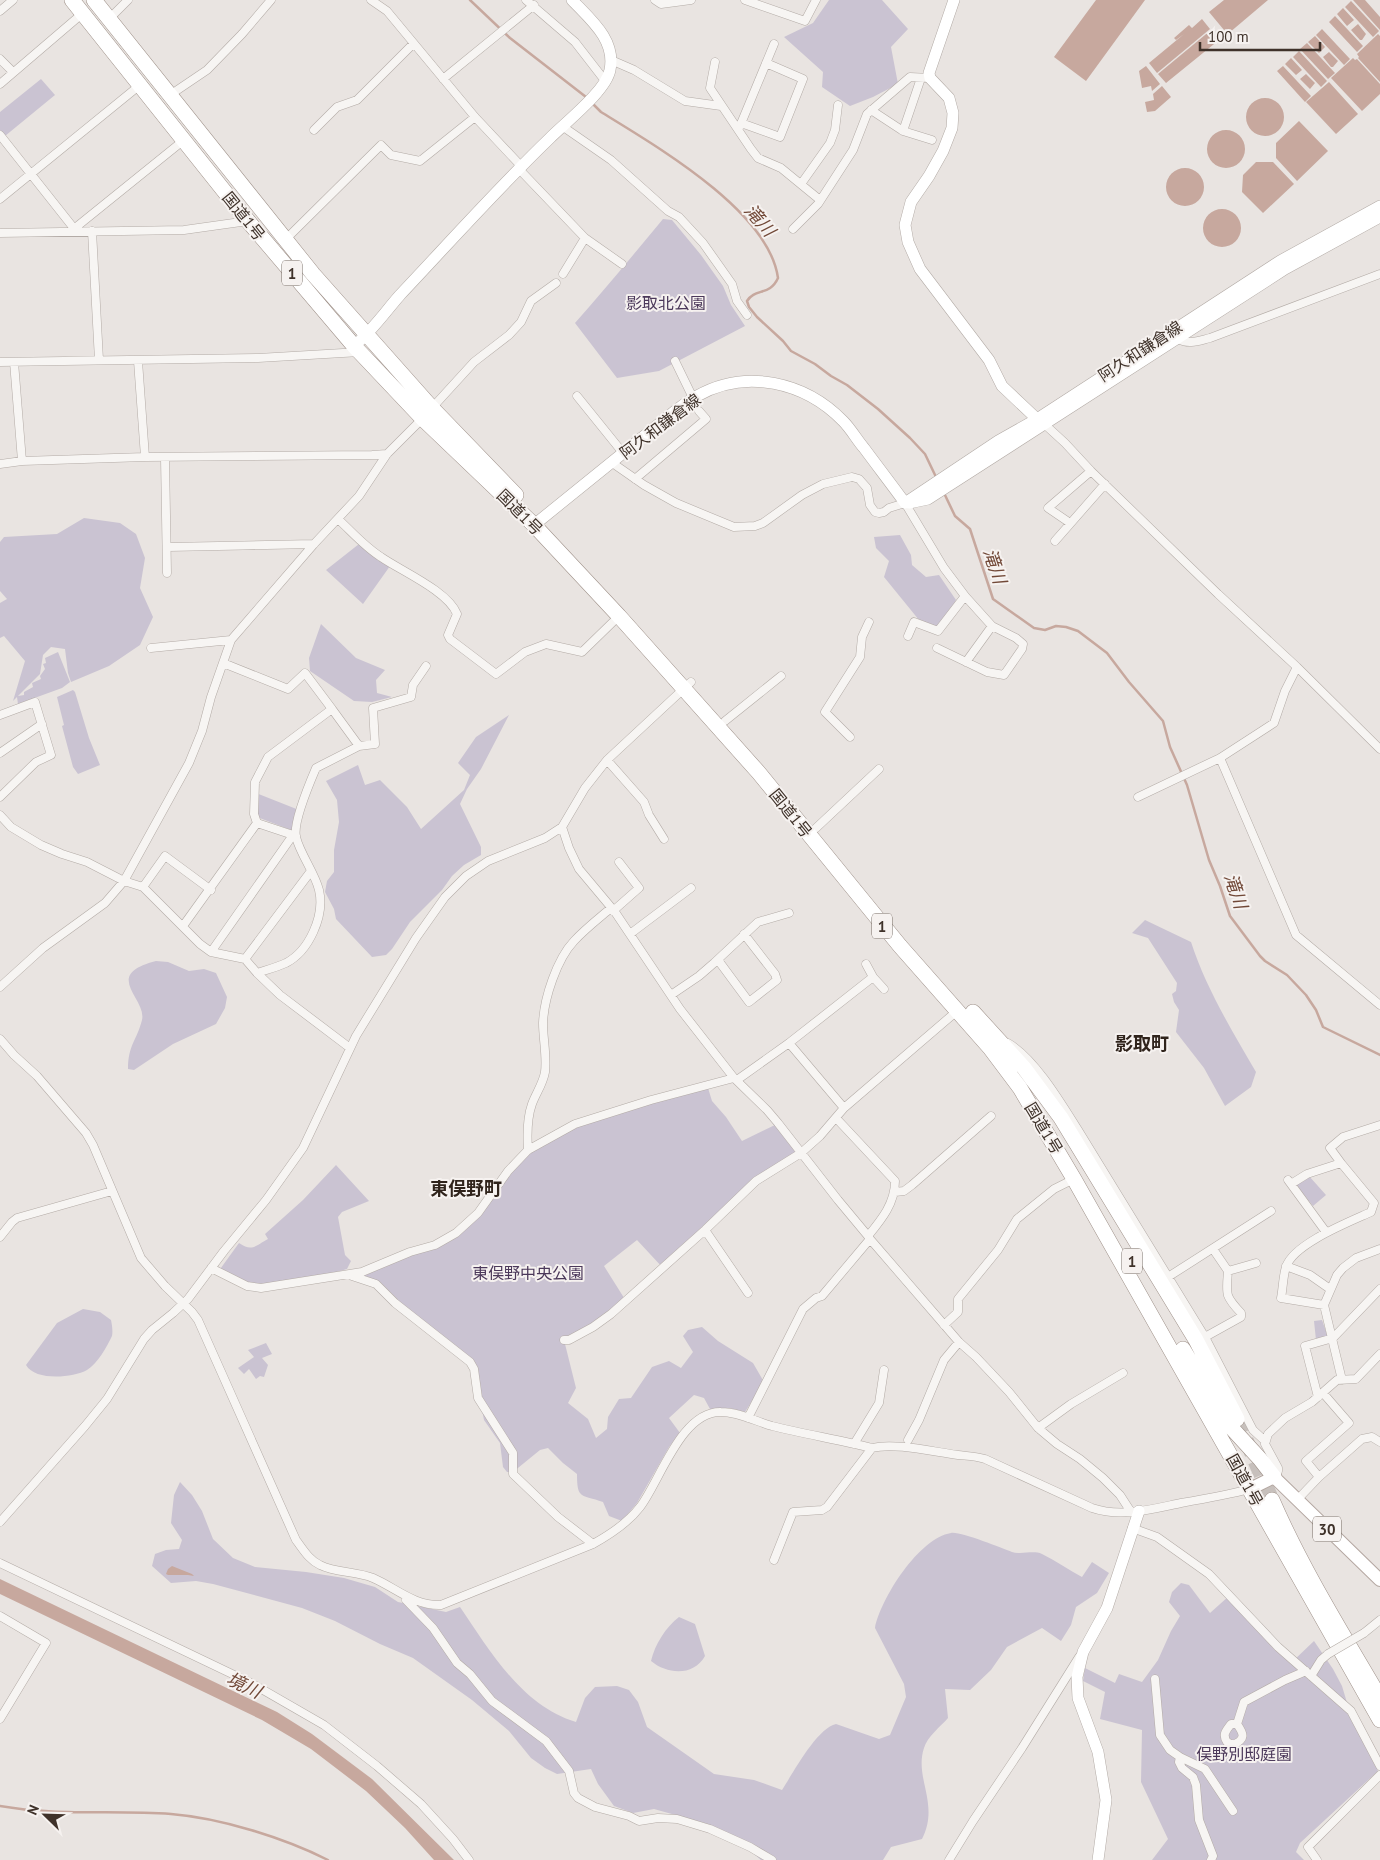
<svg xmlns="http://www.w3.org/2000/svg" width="1380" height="1860" font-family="'PT Sans','Noto Sans JP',sans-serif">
  <rect width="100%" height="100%" fill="#e9e4e1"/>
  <path fill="#cac3d2" d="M829,0h53l26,29 -17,18 7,37 -25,13 -23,9 -28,-19 1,-15 -39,-35 29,-14z
    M41,79l14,16 -50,41 -5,-6v-18z
    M663,219l9,1 29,35 22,31 8,19 14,21 -86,45 -42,7 -42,-55c30,-34 59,-69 88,-104z
    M84,518l36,5 16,11 9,24 -5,30 13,29 -13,28 -31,21 -38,16 -3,-9 -3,-24 -14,-2 -8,8 -3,19 -22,22 6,-1v-3l9,-5 -1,-4 9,-4 -1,-3 5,-7 -2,-5 3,-1 -1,-5 13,-6 12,30 -8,6 -44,16 -1,-7 -4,4 12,-40 -21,-25 -4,2v-35l7,-4 -7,-8v-49l4,-5 53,-3z
    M900,535l11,20 1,10 14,12 13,-2 17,25 -8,14 -11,14 -18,-8 -35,-43 5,-16 -13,-13 -2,-11z
    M359,544l31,22 -27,38 -37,-34z
    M321,624l35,34 29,12 -9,10 1,13 15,4 -20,5 -18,-1 -44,-30 -1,-13z
    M73,690l2,2 14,46 11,27 -22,9 -5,-7 -11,-41 2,-1 -7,-28z
    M509,715l-28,54 -14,20 -7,15 21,43v8l-17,10 -12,11 -10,14 -32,32 -18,27 -6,6 -14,2 -36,-38 -2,-10 -9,-17 2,-11 7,-9v-22l5,-28 -2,-22 -11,-19 32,-16 7,20 15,-5 27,27 14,22 43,-39 6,-15 -12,-12 18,-26z
    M256,793l43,17 -4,17 -4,3 -34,-13z
    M1145,920l46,22c15,46 41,89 65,130l-5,15 -26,19 -21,-38 -28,-36 3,-22 -5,-8 -2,-8 4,-3 1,-8 -29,-45 -16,-5z
    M156,961l12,1 21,9 15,-2 12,4 11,24 -2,11 -9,16 -43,20 -39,26 -6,-1c0,-24 9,-29 14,-49 5,-22 -41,-45 14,-59z
    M708,1088l4,13 14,16 16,24 35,-17 24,29 -36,21 -102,94 -26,-28 -33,26 22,35 -15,13 -47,26 12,48 -8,15 20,16 8,19 11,-9 1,-12 11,-18 12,-1 21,-31 17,-6 12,7 12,-16 -10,-16 5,-6 14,-3 16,14 35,22 11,19 -19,30 -16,-4 -19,1 -6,-11 -10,-3 -25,23 11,15 -11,14 -32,56 -15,18 -13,-5 -6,-14c-22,-8 -26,-2 -26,-28l-14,-11 -15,-15 -8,2 -27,22h-6l-4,-5 -3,-24 -16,-23 -10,-51 -98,-85 -26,-9 85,-30 33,-22 60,-73 47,-26z
    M336,1165l33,36 -27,11 -4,5 7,38 6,6 -4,8 -49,14 -37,5 -43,-16 21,-29c13,9 16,3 29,-4l-3,-5 38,-34z
    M1309,1176l17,19 -13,11 -17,-21z
    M83,1309l17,3 11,8c1,5 2,11 1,16 -5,11 -15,28 -25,34 -15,8 -52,11 -61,-5l31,-42z
    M1322,1320l6,17 -12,3 -2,-19z
    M266,1343l6,11 -10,4 6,7 -4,12 -4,-1 -4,3 -7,-10 -5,5 -6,-6 16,-11 -6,-7z
    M180,1482l12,13 10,16 11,28 20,19 22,9 51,5 38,6 31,9 23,15 48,10 14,-5c30,44 62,99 116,115l9,-24 10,-11 22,-1 12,4 9,12 9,25 67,47 40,6 28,10c11,-17 35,-62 54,-66l43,15 11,-4 16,-38 -2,-13 -29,-56c6,-30 44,-90 76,-95 9,-2 50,15 61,19 10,3 21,-2 30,2 14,7 27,16 40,23l10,-15 17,11 -12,20 -21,14 -5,18 -10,16 -19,-13 -35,19 -16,23 -21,20 -25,-1 3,29c-7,8 -21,19 -24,30 -10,30 16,56 -2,91l-31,8 -8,13h-122l-29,-25 -28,-12 -50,-14 -21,4 -19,-7 -16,-22 -7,-15 -34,5 -12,-6 -14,-10 -22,-27 -37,-31 -59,-42 -33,-14 -45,-23 -33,-13 -89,-24 -17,-3 -25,2 -19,-17 3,-12 11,-4 13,-1 3,-9 -11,-17 3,-28z
    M1181,1583l8,2 21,28 19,-17 45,53 18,13 22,-21 19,28 9,17 9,30 15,25 12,30 -78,72 -4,9 8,8h-152l16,-21 -27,-57 1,-52 -42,-11 5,-27 -22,-11 2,-13 30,15 4,-9 23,8 16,-22 13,-29 9,-15 -11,-14 3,-10z
    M679,1617l16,7 10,32c-11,20 -37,19 -54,5 4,-17 15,-34 28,-44z"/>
  <path fill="#c7a89e" d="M1096,0h49l-59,81 -32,-24z
    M1224,0h44l-39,33 -3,-4 -2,1 -15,-18z
    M1353,0h12l15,17v13z
    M1351,1l28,30 -6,6 -28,-30z
    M1343,8l11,12 -7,6 -10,-12z
    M1335,16l28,30 -6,6 -28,-30z
    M1202,19l8,10 -53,44 -8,-10 35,-29 -8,6 -2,-2 15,-13 3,3z
    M1358,24l8,10 -4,6h-2l-9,-10z
    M1322,29l28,30 -6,6 -28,-30z
    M1211,30l8,10 -53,43 -8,-9z
    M1378,34l2,2v46l-22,-24 1,-1 -2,-3z
    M1315,36l10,11 -6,6 -11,-11z
    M1307,43l28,30 -7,6 -28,-30z
    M1299,51l28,30 -6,6 -28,-30z
    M1329,52l9,9 -5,6h-2l-8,-10z
    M1291,58l11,12 -6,5 -11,-11z
    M1353,58l2,2 2,-1 23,25v10l-18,17 -31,-33z
    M1146,66l14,18 -8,7 -1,-5 -9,2 -3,-17z
    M1283,66l28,30 -6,6 -28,-31z
    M1306,74l9,9 -5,6 -10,-10z
    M1329,82l29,32 -22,20 -30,-32z
    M1162,86l9,11 -16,14 -8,1 -2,-10 9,-2 -1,-6z
    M1246 117a19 19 0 1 1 38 0a19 19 0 1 1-38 0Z
    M1299,121l29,30 -31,30 -21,-23v-15z
    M1207 149a19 19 0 1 1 38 0a19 19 0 1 1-38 0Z
    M1256,162h17l21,22 -31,29 -21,-21 1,-17z
    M1166 187a19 19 0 1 1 38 0a19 19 0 1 1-38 0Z
    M1203 228a19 19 0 1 1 38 0a19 19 0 1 1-38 0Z
    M172,1566l20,8 2,2 -6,-1h-20l-2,-1 2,-5z
    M0,1579l277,133 35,22 60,45 82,81h-20l-29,-32 -39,-37 -55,-42 -49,-29 -262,-126z"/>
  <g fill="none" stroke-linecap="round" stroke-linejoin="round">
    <path stroke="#c7a89e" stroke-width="2.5" d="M470,0l40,38 76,59
      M592,103l9,9c55,34 168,99 177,166 -8,18 -23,10 -31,23l2,6 8,10 26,24 8,10 24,13 16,12 16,9 31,24 32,29 15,16 11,23
      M944,493l11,23 15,13 23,70 41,29 11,2 11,-4 10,1 12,4 29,22 22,29 34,39 7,26 17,38 22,75 11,26 10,30 30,40 5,5 22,14 19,20 10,15 7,17 57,28
      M0,1806c56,10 115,4 171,8 50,4 113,24 157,46"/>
    <path stroke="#c7c0bc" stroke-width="15" stroke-dasharray="15 8" stroke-linecap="butt" d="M1237,1419l35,81"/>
    <g stroke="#b3aba6" stroke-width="9">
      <path id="street" d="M371,0l16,11 88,106 46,49
        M526,0l49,42 31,40
        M655,0l6,4 30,-4
        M745,0l60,21 11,-21
        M0,11l13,-11
        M109,19l19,-19
        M0,59l13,13
        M611,60l23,10 51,31 36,5
        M715,62l-5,26 41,61 7,9 23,10 39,32
        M443,79l91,-74
        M0,84l83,-71
        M170,95l37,-25 35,-36 29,-34
        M871,110l32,21 29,9
        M741,123l39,14 23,-58 -37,-16
        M562,126l49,34 57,51 11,6 24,26 29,41 5,17 10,14
        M740,126l34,-82
        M314,130l23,-23 20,-7 56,-56
        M903,131l18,-53
        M0,135l76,96
        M518,168l67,70 37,26
        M801,184l29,-41 5,-13 3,-25
        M0,199l140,-114
        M75,228l109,-88
        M793,229l25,-25 35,-54 14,-36 43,-37 20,1
        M92,231l7,129
        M0,233l184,-3 64,-9
        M285,240l96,-95 10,10 29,6 55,-44
        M563,274l22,-36
        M1178,339c11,6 20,2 32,-1l170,-64
        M138,361l7,96
        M675,361l18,37
        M0,362l258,-4 102,-6
        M14,362l8,99
        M577,396l46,57
        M432,408l42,-46 35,-27 12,-13 10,-21 25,-18
        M1041,421l24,22 26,28 127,123 79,73 83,82
        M165,458l2,115
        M611,462l33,23 32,18 58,24 21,-1 8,-3 39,-28 21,-11 29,-7 7,2 8,9 3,17 5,7 4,1 5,-1 5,-4 16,-5 39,65 21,28 27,30 24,12 7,6 -1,5 -18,26 -17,-3 -50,-24
        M0,464l22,-3 123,-4 227,-2 15,-1
        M635,479l71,-60 -7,-8
        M338,519c14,13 27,28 43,38 20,14 67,34 76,57l-9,21 2,4 46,35 29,-22 21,-8 36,8 37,-36
        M1070,523l-22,-15 43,-37
        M1055,541l50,-57
        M168,547l146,-3
        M908,636l6,-14 24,9 27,-35
        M151,648l80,-8
        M966,662l26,-36
        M223,663l65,26 17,-16 27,36
        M0,715l35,-13 16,53 -15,7 -36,35
        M725,721l56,-45
        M850,737l-25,-25 35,-55 2,-20 7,-15
        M359,746l16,-2 -2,-36 38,-11 2,-12 13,-19
        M0,753l42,-29
        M1220,758l76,177 84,70
        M607,760l37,42 5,13 15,24
        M1138,797l82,-39 54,-35 11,-32 12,-24
        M0,815l11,12 30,18 21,9 25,8 37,19 19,6 57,57 11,8 34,7 12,14 23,22 70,53
        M257,823l-3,-9 1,-32 13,-25 64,-48 27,37 -43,22c-6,14 -23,55 -20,69 4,17 19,36 23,53 6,26 -10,61 -33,73 -9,4 -20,7 -29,10
        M257,823l39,13
        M562,827l7,21 10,21 36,43 65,97 54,69 33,32 11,13 60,77 30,36 2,3 89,103 17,15 33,35 29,36 19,16 23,15 23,19 17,17 11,17
        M816,828l63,-59
        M143,887l22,-31 46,34
        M613,911l26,-23 -20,-26
        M183,926l74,-103
        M630,934l61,-46
        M211,952l82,-117
        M245,959l66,-88
        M718,960l31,42 28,-22 -2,-6 -31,-40
        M866,964l7,13 11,12
        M0,987l43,-39 62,-45 19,-22 65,-118 13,-32 9,-34 20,-57 83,-96 45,-48 28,-42 36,-36
        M671,995l28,-19 15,-13 44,-41 31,-9
        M0,1039l14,16 23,21 49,57 7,12 48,113 24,28 27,26 6,8 98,220c7,9 13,20 24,25 16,8 36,6 53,13 23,10 41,28 68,27l152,-61c18,-10 35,-21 47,-37 20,-26 41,-96 81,-95 17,0 34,9 51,14 33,8 67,14 100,22 22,-6 62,4 86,7 9,1 17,1 27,4l107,49c29,10 60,1 89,-5 23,-4 46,-8 69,-14
        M789,1043l55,65
        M1008,1043c27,16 53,60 70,87l127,207 48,93 11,10
        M737,1080l52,-37 84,-66
        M836,1118l59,63c0,22 -13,38 -27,55
        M528,1150c-1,-15 -1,-32 4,-46 4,-11 11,-20 13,-32 2,-16 -2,-33 -2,-49 1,-25 14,-64 31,-82 11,-12 24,-22 37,-33
        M1341,1163l-11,-15 13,-11 37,-12
        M1288,1180l38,52
        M1291,1184l16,-10 34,-11 33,40 -3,9c-22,10 -78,32 -85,55 -3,9 -3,21 -5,31l43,7
        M895,1192l9,-1 8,-6 79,-69
        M705,1230l43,63
        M0,1237l12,-15 5,-4 95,-27
        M1213,1249l15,22 28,-8
        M1286,1266l24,9 20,14
        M211,1268l36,18 14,2 101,-16 48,-20 25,-7 21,-12 22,-20 30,-42 20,-21 47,-26 76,-24 83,-22
        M352,1276l24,8 19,19 75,59 4,7 4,29 35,55v21l45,43 35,27
        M1168,1277l103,-66
        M944,1325l14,-13v-13l40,-49 19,-31 37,-30 20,-10
        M1205,1337l36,-20v-4c-16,-17 -15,-18 -13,-42
        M564,1340h5l24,-13 18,-13 94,-84 51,-49 45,-28 19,-17 24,-28 113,-97
        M1342,1380l-18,-75 13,-30 6,-7 13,-10 24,-9
        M1318,1397l-13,-51 28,-8 47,-49
        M748,1418l55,-109 13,-11 6,-2 48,-57
        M1038,1428l33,-24 52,-31
        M908,1440l11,-20 25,-60 15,-18
        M854,1444l25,-41 5,-33
        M1274,1477l4,-6v-3l-13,-24 3,-10 17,-16 27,-16 25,-22 19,-1 24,-25
        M1319,1477l-13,-16 43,-38 -26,-30
        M1297,1500l22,-23 43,-38 10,-2 8,5
        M0,1522l85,-96 22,-27 37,-60 8,-9 21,-17 15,-14 36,-48 42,-51 37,-52 53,-112 60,-98 29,-41 21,-21 22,-15 57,-23 17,-11 23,-39 22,-28 84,-78
        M1132,1528l25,9 52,37 69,73 73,64 29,55
        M774,1560l19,-48 29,-2 5,-3 45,-59
        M0,1563l251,120 73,42 53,41 44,38 32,35 16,21
        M406,1600l27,28 24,35 13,11 22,27 54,40 23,30 5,22 4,5 17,9 34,9 10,5 19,-3 19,1 33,10 40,18 22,13
        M0,1616l46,27 -46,76
        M1364,1633l16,-13
        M1311,1676l10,-16 7,-6
        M1155,1679l5,56 10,15 10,7
        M1237,1724h-6c-5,7 -9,10 -4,18l6,3c13,-6 11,-11 4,-21l7,-22 41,-22 21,-9
        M949,1860l24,-39 49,-73 57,-91
        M1211,1860l2,-4 -14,-36 -3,-35 -3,-8 -11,-9 -3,-6 1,-5 25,12 28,42
        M1317,1860l-9,-13 72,-72"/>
    </g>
    <g stroke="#b3aba6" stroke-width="12">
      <path id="secondary" d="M954,0l-25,73 1,5 19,20 4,15 -1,15 -9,23 -14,25 -18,26 -6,23 3,17 12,27 69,91 13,26 35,33
        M354,346c18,-15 31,-34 46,-51 50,-53 98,-107 150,-157 16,-16 56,-47 60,-68 6,-30 -19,-50 -38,-70
        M905,503l93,-62 39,-22 243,-158 100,-55
        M909,503l19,-4 357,-230 95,-52
        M534,525l141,-114c7,-5 14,-11 22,-15 49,-28 108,-14 146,25 8,8 14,19 21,27 14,19 28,37 41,55
        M1098,1860l8,-60 -8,-48 -20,-54 -1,-21 6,-25 24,-44 32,-97"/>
    </g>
    <g stroke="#b4a7a1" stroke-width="14">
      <path id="primary" d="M1250,1489l24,-12 106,103"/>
    </g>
    <g stroke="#9f9189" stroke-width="16">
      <path id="highway" d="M72,0l176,221 106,125 69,73 111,106 85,91 140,157 141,173 90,102 30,40 54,91 306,541
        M94,0l219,274 119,134 84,87
        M973,1012l51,56 37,50 135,222 41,79
        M1183,1349l45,75 32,35 14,18
        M1272,1500c30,69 70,133 108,198"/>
    </g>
    <use href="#street" stroke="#f7f5f3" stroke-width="8"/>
    <use href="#secondary" stroke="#fff" stroke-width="11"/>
    <use href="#primary" stroke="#fff" stroke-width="12"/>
    <use href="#highway" stroke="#fff" stroke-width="15"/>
    <g stroke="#b3aba6" stroke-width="9" stroke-linecap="butt">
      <path id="street-bridge" d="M1328,1654l36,-21"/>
    </g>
    <use href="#street-bridge" stroke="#f7f5f3" stroke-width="8"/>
  </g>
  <g text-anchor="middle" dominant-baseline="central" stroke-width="4" stroke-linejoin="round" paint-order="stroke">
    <g fill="#f6f2f0" stroke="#766c65" stroke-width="1">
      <rect x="282" y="260.5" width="20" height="25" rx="4"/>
      <rect x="872" y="913.5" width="20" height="25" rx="4"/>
      <rect x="1122" y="1248.5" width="20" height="25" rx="4"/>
      <rect x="1313" y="1516.5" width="28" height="25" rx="4"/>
    </g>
    <g font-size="15" font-weight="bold" fill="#3f322a">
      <text x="292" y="273">1</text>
      <text x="882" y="926">1</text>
      <text x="1132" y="1261">1</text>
      <text x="1327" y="1529">30</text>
    </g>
    <g font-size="16" fill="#3f322a" stroke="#f6f2f0">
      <text transform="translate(244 216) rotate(51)">国道1号</text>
      <text transform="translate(1140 351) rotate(-33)">阿久和鎌倉線</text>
      <text transform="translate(660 426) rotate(-37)">阿久和鎌倉線</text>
      <text transform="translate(520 512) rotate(45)">国道1号</text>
      <text transform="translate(791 813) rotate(51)">国道1号</text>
      <text transform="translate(1044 1128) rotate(59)">国道1号</text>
      <text transform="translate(1245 1480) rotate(61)">国道1号</text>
    </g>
    <g font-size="16" fill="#4b385a" stroke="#f6f2f0">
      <text x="666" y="303">影取北公園</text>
      <text x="528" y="1273">東俣野中央公園</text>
      <text x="1244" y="1754">俣野別邸庭園</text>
    </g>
    <g font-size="18" font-style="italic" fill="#714837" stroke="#f6f2f0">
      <text transform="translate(760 220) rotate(49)">滝川</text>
      <text transform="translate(995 566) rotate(71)">滝川</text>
      <text transform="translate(1236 891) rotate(71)">滝川</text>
      <text transform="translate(244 1685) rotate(25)">境川</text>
    </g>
    <g font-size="18" font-weight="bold" fill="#30241c" stroke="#f6f2f0">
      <text x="1142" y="1043">影取町</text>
      <text x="466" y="1188">東俣野町</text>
    </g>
  </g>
  <g transform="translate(45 1815) rotate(293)" stroke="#f6f2f0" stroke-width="4" paint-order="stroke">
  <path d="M0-4L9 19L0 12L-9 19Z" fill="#3f322a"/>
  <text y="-8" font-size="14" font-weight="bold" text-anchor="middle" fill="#3f322a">N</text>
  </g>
  <path d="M1200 42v8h120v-8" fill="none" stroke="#3f322a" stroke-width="2.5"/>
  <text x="1208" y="42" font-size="15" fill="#3f322a" stroke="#f6f2f0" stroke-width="4" paint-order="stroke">100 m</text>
</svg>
